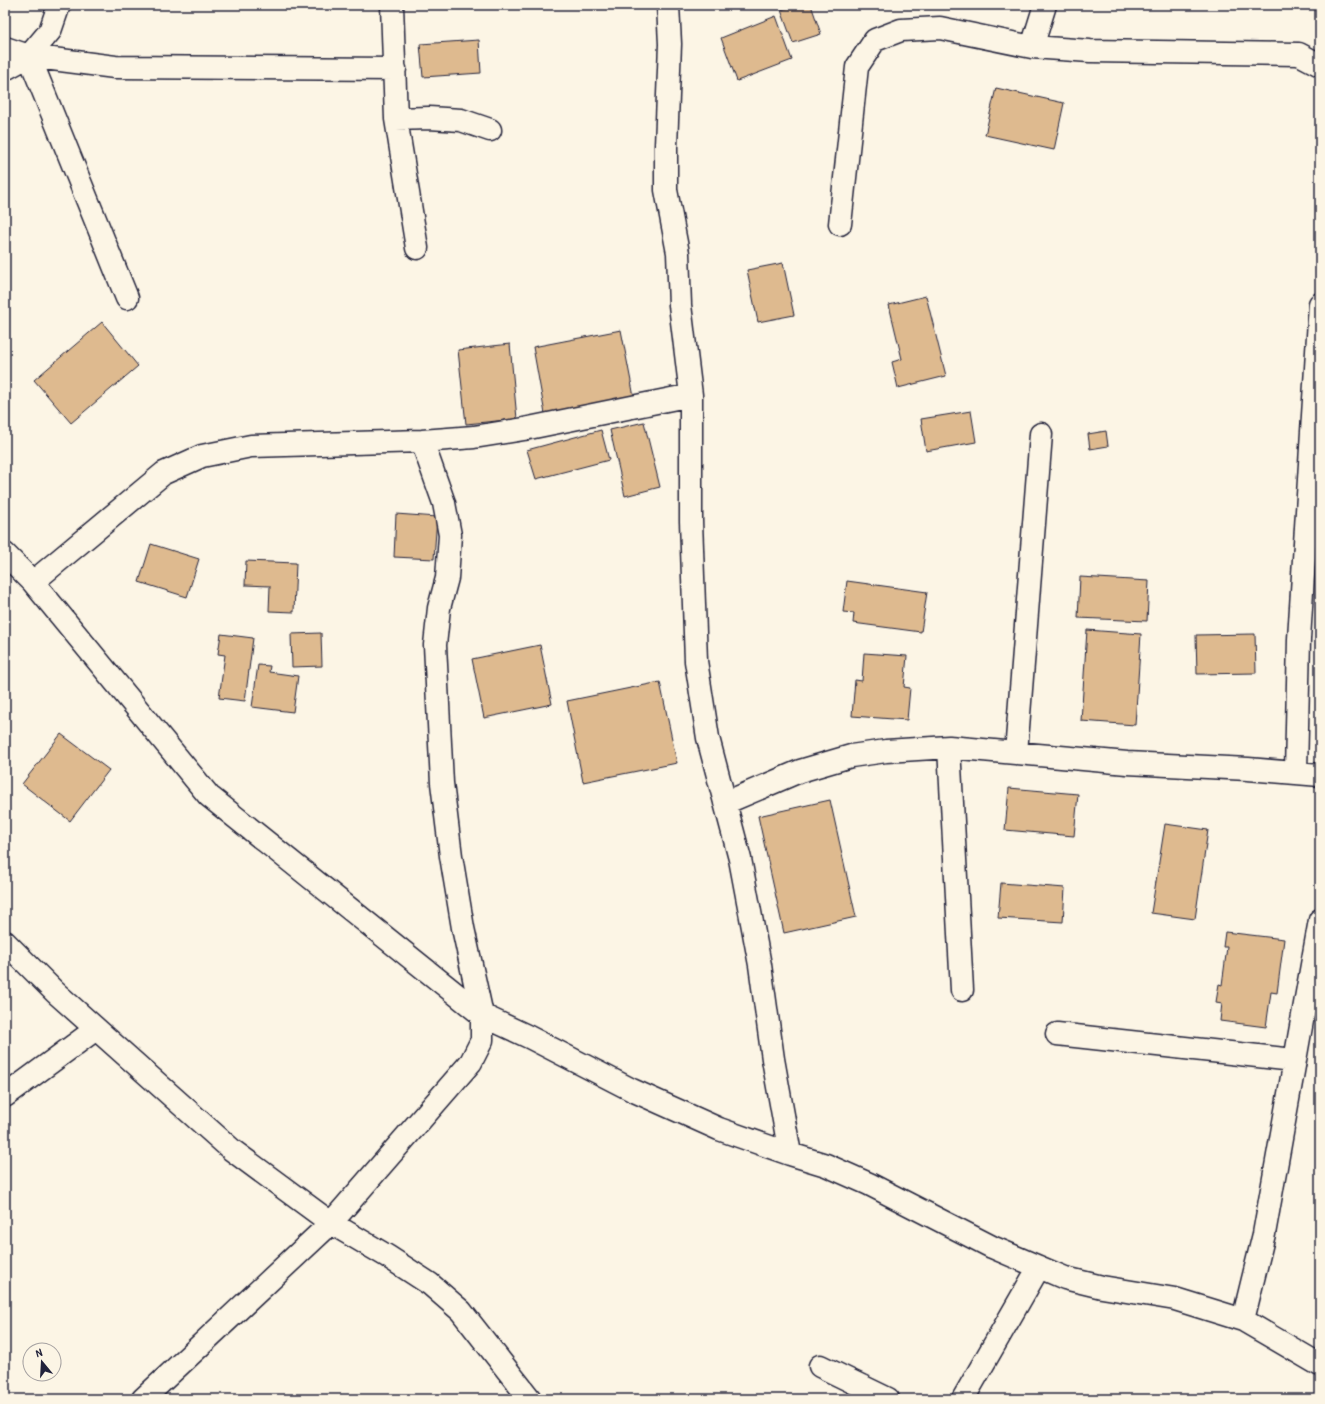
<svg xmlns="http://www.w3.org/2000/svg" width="1325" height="1404" font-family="'Patrick Hand',sans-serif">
  <rect width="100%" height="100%" fill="#fcf5e5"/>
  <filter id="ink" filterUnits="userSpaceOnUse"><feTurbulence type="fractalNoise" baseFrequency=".025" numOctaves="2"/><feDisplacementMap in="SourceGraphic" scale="8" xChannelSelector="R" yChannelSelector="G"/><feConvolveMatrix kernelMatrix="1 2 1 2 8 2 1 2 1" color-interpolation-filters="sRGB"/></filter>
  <g filter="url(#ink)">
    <path fill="#deba8f" stroke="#22223b" d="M796,5h15l10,29 -28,9 -12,-33z
      M947,5h23l-1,3z
      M776,16l16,44 -55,21 -16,-43z
      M479,40l2,33 -58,4 -3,-33z
      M996,88l68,15 -10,47 -69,-15z
      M783,263l11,52 -36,7 -11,-52z
      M926,296l20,80 -48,12 -6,-26 10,-3 -13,-54z
      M102,322l36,44 -67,57 -37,-43z
      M621,330l13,67 -89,17 -12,-67z
      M510,344l7,75 -51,5 -8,-74z
      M971,411l5,31 -50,9 -5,-32z
      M644,422l16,65 -35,9 -15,-66z
      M601,430l8,30 -73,19 -9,-29z
      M1106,431l2,15 -18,3 -2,-15z
      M396,514l41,3 -3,42 -40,-2z
      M151,544l48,15 -12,38 -48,-15z
      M246,561l50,2 -2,49 -25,-1 1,-25 -25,-1z
      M1080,577l69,4 -2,40 -69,-3z
      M847,581l80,11 -6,40 -68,-9 1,-10 -11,-1z
      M1087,630l54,4 -6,91 -54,-4z
      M321,633l1,33 -30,1 -1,-33z
      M221,634l32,4 -8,63 -26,-3 6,-43 -7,-1z
      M1255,634l1,39 -59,1 -1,-39z
      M540,645l12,59 -68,14 -12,-59z
      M864,653l43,3 -3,31 6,1 -3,32 -55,-4 3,-36 7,1z
      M258,665l12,1 -1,6 29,4 -5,36 -41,-5z
      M660,682l17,81 -94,19 -16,-81z
      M61,734l48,36 -39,51 -48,-37z
      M1009,788l69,6 -4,42 -69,-6z
      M830,800l26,117 -72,16 -26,-117z
      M1165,824l43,6 -13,89 -44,-6z
      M1001,883l64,5 -2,34 -65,-4z
      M1225,932l59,7 -7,54 -6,-1 -5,35 -46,-6 2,-18 -6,-1 3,-18 3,1 5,-38h-4z"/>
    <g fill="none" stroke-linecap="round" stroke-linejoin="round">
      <g stroke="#22223b" stroke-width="25">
        <path id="minor" d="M392,5l4,114 21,129
          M668,5l2,39 -4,102v44l12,63 2,52 11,90v126l5,140 12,77 32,121 20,106 13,94 17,95
          M1045,5l-13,42 58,4 209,3 21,11
          M5,48l24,8 86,11 280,2
          M29,56l98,242
          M5,69l24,-13 21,-25 9,-26
          M396,119l33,-1 32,2 29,10
          M840,224l17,-157 18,-27 26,-10 39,-2 92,19
          M5,554l28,28 176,214 273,219 47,22 103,53 87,39 71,25 36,11 43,19 123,63 47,20 26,11 37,9 73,12 68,21 77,45
          M33,582l131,-109 38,-17 49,-10 171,-5 52,-4 50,-8 167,-34
          M949,747l13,243
          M1016,753l25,-319
          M1296,772l3,-133 21,-335
          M725,803l75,-32 51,-15 35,-5 63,-4 178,16 121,6 72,6
          M5,942l50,50 177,158 99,73 56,33 43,28 31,27 69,88
          M1057,1034l237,26
          M5,1096l91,-67
          M1243,1320l21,-86 56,-314
          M820,1366l68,33
          M143,1399l188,-176 140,-161 11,-22v-25l-19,-87 -12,-72 -9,-73 -7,-138 4,-37 8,-30 3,-43 -6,-32 -22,-62
          M963,1399l76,-132"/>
      </g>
      <use href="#minor" stroke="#fcf5e5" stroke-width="22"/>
    </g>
  </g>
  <rect width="1325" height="1404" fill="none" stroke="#fcf5e5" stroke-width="20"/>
  <rect x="10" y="10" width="1305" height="1384" fill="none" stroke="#22223b" stroke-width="1.5" filter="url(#ink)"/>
  <g transform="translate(42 1362) rotate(342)"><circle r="19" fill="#fcf5e5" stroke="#a5a1a1"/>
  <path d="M0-3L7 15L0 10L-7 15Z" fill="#22223b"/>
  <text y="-6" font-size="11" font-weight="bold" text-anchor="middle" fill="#22223b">N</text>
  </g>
</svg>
